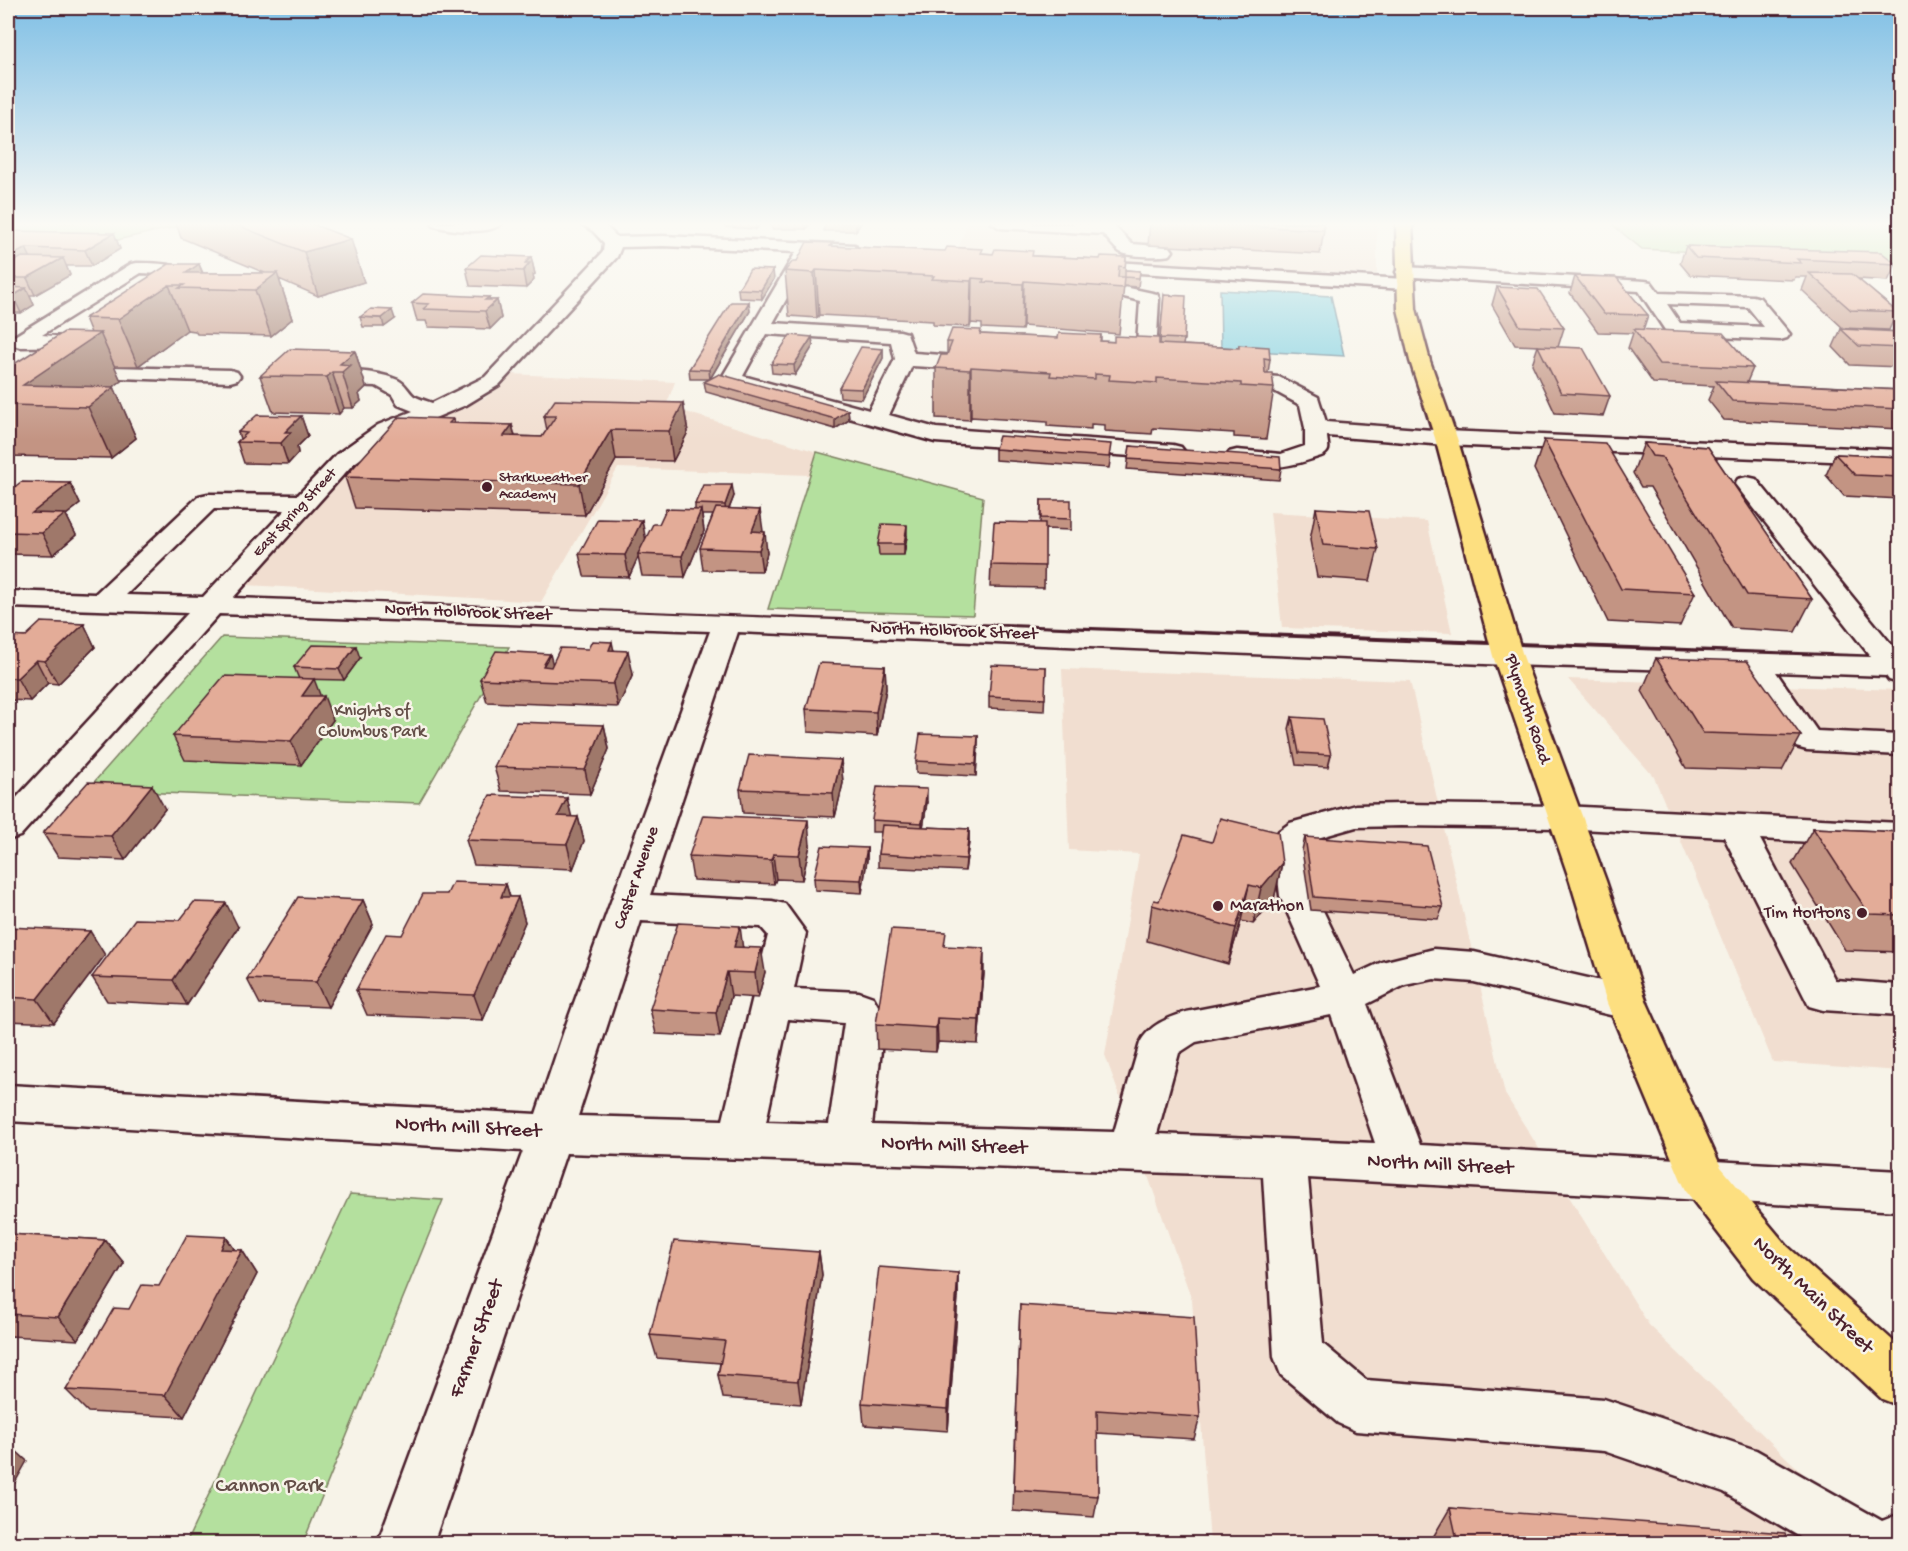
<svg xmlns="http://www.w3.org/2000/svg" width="1908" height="1551" font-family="'Gochi Hand',sans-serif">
  <rect width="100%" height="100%" fill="#f7f3e8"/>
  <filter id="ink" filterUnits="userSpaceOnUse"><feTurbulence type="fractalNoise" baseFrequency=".0167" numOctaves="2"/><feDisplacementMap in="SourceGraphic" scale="12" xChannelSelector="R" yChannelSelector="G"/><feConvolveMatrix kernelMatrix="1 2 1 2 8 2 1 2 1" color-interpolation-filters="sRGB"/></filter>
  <g filter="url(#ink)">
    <path fill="#f1ded0" d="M967,223h410v51l-420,-21z
      M511,374l164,8 -9,24 151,46 -8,23 -191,-7 -77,134 -296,-17 95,-108 39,-34 106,-45z
      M1270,512l157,9 25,112 -170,-5z
      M1062,669l348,12 95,413 144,231 226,218h-665l-18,-243 -87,-245 34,-201 -70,-4z
      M1568,679l332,11v381l-127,-9 -119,-285z"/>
    <path fill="#b4e09e" stroke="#7f8064" stroke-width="1.5" d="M8,223h185l-72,16 -13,6 -100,-8z
      M1610,223h290v40l-258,-14z
      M817,452l166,45 -10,118 -205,-6z
      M222,637l287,10 -90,156 -332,-13z
      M350,1194l93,6 -140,343h-117z"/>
    <path fill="#82d0e0" stroke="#6c8998" stroke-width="1.5" d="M1220,290l111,6 13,60 -123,-7z"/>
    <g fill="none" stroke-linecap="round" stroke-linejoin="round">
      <g stroke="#4a1f2b" stroke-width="5">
        <path id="minor" d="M432,223h70c-13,13 -52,7 -68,3z
          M580,223h22l15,14 46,-1 192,9 2,4 -2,4h-43l-39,70 127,8 7,2 7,20 70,5 7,2 3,4 -3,4 -7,2 -72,-4 -23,49 47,13 237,17 8,2 4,5 -4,5 -8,2 -238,-17 -211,-59 -3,-4 75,-127 -133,-6 -42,1 -4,10 -118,128 -33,20 -72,30 -41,29 -120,134c546,18 1092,44 1638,59l-136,-173 3,-5 9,-2 9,2 144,176v28l-11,-3 -3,-4 -110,-4 41,59 83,4v20l-93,-5 -11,-3 -50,-75 -238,-7 -770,-33 -88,263 122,6 13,3 21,29 -12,56 65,3 14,5 12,21 -13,107 242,7 26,-89c9,-18 28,-25 46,-31l134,-26 -40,-90 -6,-57 5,-8 11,-8 66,-18 45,-1 162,2 337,17v24l-140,-8 75,141 65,5v30l-77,-5 -14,-4 -85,-169 -161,-9 -162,-2 -45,1 -42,12 -5,4 7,53 38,79 28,-13 52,-13 40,3 153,35 14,5 6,11 -6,11 -14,5 -153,-37 -40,-3 -29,6 -38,19 53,141 480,26v40l-592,-33 15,166 43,36 238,19 152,51 126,71 18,-7v30h-88l-88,-52 -120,-41 -248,-20 -18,-8 -57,-48 -7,-18 -11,-181 -697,-23 -133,391h-56l146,-393 -515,-30v-36l528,29 31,-92 143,-391 -491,-17 -199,222 -12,4v-33l180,-194 -180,-6v-16l87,3 104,-98 9,-2 90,1 39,-41 41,-29 35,-14 -15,-6 -6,-10 -16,-9 -58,-2 -7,-2 -3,-4 3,-4c22,-6 66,-4 87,6 8,4 10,11 16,16 5,3 13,5 18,7l53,-26 118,-125 1,-9 -11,-12zM766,334l125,8 4,17 -26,51 -126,-34zM214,509l71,1 -82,87 -77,-2zM641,921l120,6 7,8 -45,185 -145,-4zM1331,1015l44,128 -218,-9 22,-81 17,-11zM788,1019l56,4 -15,101 -63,-2z
          M992,223l116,1 6,2 18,18 38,3 3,4 -3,4c-9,2 -42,2 -50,-3 -6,-4 -12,-13 -17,-18l-103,-6z
          M1080,260l325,19 6,1 3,4 -3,4 -6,1 -331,-20 -3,-4 3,-4z
          M137,263c18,0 47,0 59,16 -7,9 -18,16 -29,13l-3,-4 10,-8 -13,-6 -20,-1 -99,62 38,3 3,4 -3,4 -60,1 -7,-2 -3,-4 3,-4 118,-73z
          M1405,267l240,14 6,1 8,11 94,3 7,2 30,36 -3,4 -7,2 -106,-5 -7,-2 -28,-42 -240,-15 -3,-4 3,-4zM1667,304l81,3 16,20 -84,-4z
          M1079,284l41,2 37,8 2,4 -4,75 -3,4 -7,2 -7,-2 -3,-4 5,-72 -20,-5 -47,-3 -3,-4 3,-4z
          M72,366l158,4 7,2 3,4 -3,4 -7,2 -165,-6 -3,-4 3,-4z
          M1230,373l49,4 39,20 8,25 120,9 454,19v14l-454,-19 -119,-9c0,4 2,10 1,14 -2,6 -11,7 -16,9 -29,10 -53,11 -83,3l-4,-5 4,-5 8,-2 44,4 24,-8v-18l-5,-23 -33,-18 -44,-4 -3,-4 3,-4z"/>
      </g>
      <g stroke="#4a1f2b" stroke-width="5">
        <path id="major" d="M1396,223h16l4,86 14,52 27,77 66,218 83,225 41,122 74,164 66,79 113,101v59l-18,-7 -129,-121 -65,-84 -7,-14 -74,-177 -37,-122 -77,-225 -58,-218 -25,-77 -12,-52z"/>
      </g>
      <use href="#minor" fill="#f7f3e8" fill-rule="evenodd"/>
      <use href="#major" fill="#fddf80" fill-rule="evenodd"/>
    </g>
    <path fill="#c39483" stroke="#4a1f2b" stroke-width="1.5" d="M176,223h134l54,59 -46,14 -39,-17 13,40 -21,17 -74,-2 -2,-3 -8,-1 -49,36h-24l7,15 -8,6h1l22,51 -25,20 -103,-2v-88l83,-35 -6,-15 114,-54 4,9h62l-84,-35z
      M726,223h35l-5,6 -30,-2z
      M772,223h39l-5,6h-34z
      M824,223h37l-5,8h-32z
      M1150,223h173l1,7 -4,24 -172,-9z
      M8,231l106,2 6,16 -28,17h-26l4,9 -35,20h-5l4,10 -13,8h-13z
      M832,243v3l268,13 26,-2 -1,13 15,1 -2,16 -14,-1 -5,48 -96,-8 -1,4 -40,-2v-4l-11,-1 -1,4 -37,-2v-4l-114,-6 -2,3 -28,-2 -4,-45 12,-10z
      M1686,246l210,18 -8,17 -30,-2 39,33 -8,18 -46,-2 -41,-38 5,-13h-12l-1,3 -104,-5 -10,-12z
      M531,257l4,17 -2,1 1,5 -8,8 -56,-2 -4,-18z
      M1575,276l73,39 -5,15 110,38 -6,14 153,8v39l-176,-9 -16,-20 6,-14 -61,-3 -25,-35 5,-15 -35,-1 -28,-39z
      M774,279l-12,20 -23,-1 -1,-9z
      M1497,287l67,41 -6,19 52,49 -7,20 -48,-3 -23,-49 6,-18 -23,-1 -23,-40z
      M1164,295l20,44 -1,6 56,3v-3l31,14 -2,14 6,15 -8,51 -32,-2v-4l-81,-5 -1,6 -47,-3v-6l-14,-1v5l-44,-3v-4l-76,-5 -1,3 -34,-2v-50l11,-13v-13l34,-8 77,4 43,-3v6l59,3z
      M489,300h8l4,18 -11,11 -62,-2 -2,-6h-9l-5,-18z
      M749,302l1,9 -40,68 138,31 1,10 -14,9 -129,-37 -2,-10 6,-3h-20l-1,-10z
      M360,317l35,2 -11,8h-21z
      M1841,329l59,3v35l-50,-2 -17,-18z
      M812,337l1,9 -18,29 -23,-2 -1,-9z
      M883,349v9l-21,41 -22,-2 -1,-9z
      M355,351l11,36 -7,7 2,7 -8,7h-9l-5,6 -66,-2 -13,-36z
      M683,403l5,29 -15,29 -57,-1 -31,55 -230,-7 -10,-31 108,-58 1,5 58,1 3,11 27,1 5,-7 -3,-14z
      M301,416l7,20 -11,11 1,6 -10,11 -44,-1 -7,-21 3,-3 -2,-7z
      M1544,440l151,153 -15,33 -72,-4 -74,-153z
      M1644,443l64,4 104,152 -17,33 -63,-4 -82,-141h-9l-8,-14z
      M1130,446l151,23 -2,11 -152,-11z
      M995,449l116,6 -2,13 -114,-8z
      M1835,454l65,3v42l-56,-3 -18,-21z
      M70,483l10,21 -14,11 10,20 -23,20 -45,-1v-62z
      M734,496l-5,13 31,1 2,22 5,21 -5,18 -59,-1 -3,-22 13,-33h-11l2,16 -19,46 -43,-1 -4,-19 -9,20 -45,-1 -5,-22 63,-34 3,19 14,-15 36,-14v-6z
      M1041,500l30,19v11l-26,-1 -1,59 -54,-1 1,-22 49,-42z
      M1316,508l62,41 -8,32 -53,-4 -7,-37z
      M907,536l-3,19h-25l-1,-11z
      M84,624l11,23 -37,37 -10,-1 -18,18 -22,-1v-64l17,1z
      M614,650l19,24 -15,33 -131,-5 -7,-23z
      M360,658l-16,22 -45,-1 -5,-12z
      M1656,658l145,78 -19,35 -96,-3 -44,-77z
      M885,666l1,23 -9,47 -69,-4 -2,-23z
      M1046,667l-2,44 -55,-3v-12z
      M1292,717l39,38 -3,12 -32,-2 -7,-36z
      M333,720l-32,45 -116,-5 -12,-24z
      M604,725l5,24 -19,45 -89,-3 -7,-24z
      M978,736l-2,40 -60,-3v-12z
      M841,760l2,23 -8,34 -92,-4 -3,-24z
      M567,798l4,19h7l6,24 -11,28 -99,-4 -8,-25z
      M927,802l-4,25 46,2v13l-4,29 -87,-4v-13l3,-22h-9v-12z
      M165,809l-40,51 -67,-3 -15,-24z
      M1813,828l87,4v120l-55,-2 -53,-86z
      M1305,837l138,70 -5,12 -127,-9 -9,-60z
      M810,845l-8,35 -26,-1 -2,5 -81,-4 -4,-24z
      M867,848v12l-5,33 -47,-3 -1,-12z
      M1282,863l-8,36 -21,25 -12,-3 -13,43 -81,-23 5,-36 7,-4z
      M506,884l4,13h8l7,25 -42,98 -116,-5 -11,-25 46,-55 45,-41z
      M363,900l10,24 -45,83 -68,-3 -13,-25z
      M8,927l97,28 -51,68 -46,-2z
      M238,927l-51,78 -80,-4 -15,-24z
      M946,946l38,27 -6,71 -40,-2 -2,10 -59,-3 -1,-25z
      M743,947l22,25 -7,26 -27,-2 -11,41 -64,-3 -6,-25z
      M8,1234l97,6 19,23 -46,77 -68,-4 -2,4z
      M226,1237l9,13h7l15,24 -73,143 -96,-5 -22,-22 63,-81z
      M819,1252l3,23 -21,129 -78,-6 -5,-23 2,-12 -63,-5 -7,-23z
      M958,1273v23l-10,135 -84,-6 -2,-22z
      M1020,1305l180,112 -6,22 -97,-6 1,63 -4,21 -81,-6z
      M1450,1508l339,36h-356l-1,-5z"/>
    <path fill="#9f786a" stroke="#4a1f2b" stroke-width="1.5" d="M756,223h5l-5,6z
      M805,223h6l-5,6z
      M856,223h5l-5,8z
      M114,233l6,16 -28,17 -7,-16z
      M351,239l13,43 -46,14 -14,-44z
      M26,248l8,17 -16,9 -8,-17z
      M531,257l4,17 -2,1 1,5 -8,8 -3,-17 2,-8z
      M63,258l7,17 -35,20 -8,-17z
      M199,264l9,25 -22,-16z
      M773,270l1,9 -12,20 -1,-9z
      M816,270l3,45 -2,3 -3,-45z
      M277,273l15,46 -21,17 -16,-46z
      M972,278l-1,45 -1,4 1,-46z
      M1024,281l-1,45 -1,4 1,-46z
      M169,285l18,45 -49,36 -20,-47z
      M26,288l8,17 -13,8 -8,-17z
      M489,297l2,9 6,-6 4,18 -11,11 -5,-18v-11z
      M749,302l1,9 -40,68 -1,-9z
      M392,310l3,9 -11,8 -2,-9z
      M100,333l21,48 -35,26 -63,-22z
      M812,337l1,9 -18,29 -1,-10z
      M883,349v9l-21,41v-10z
      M355,351l11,36 -7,7 2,7 -8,7 -11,-36 -2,-8z
      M971,367v50l-1,3v-50z
      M332,372l12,36 -5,6 -12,-37z
      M114,387l22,51 -25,20 -23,-51z
      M683,403l5,29 -15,29 -4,-30z
      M848,410l1,10 -14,9v-10z
      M301,416l7,20 -11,11 1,6 -10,11 -7,-21 4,-11z
      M512,425l7,29 -15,-18z
      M611,430l5,30 -31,55 -6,-31z
      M70,483l10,21 -14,11 10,20 -23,20 -21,-42z
      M732,485l2,11 -8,20 -1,-11z
      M701,510l3,21 -19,46 -3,-21z
      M760,510l3,21 -7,18 -4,-18z
      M642,520l4,21 -8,13v3l-9,20 -4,-22z
      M907,525v11l-3,19v-11z
      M765,532l2,21 -5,18 -3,-21z
      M84,624l11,23 -37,37 -13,-23z
      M612,642l5,23 -8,-15z
      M356,646l4,12 -16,22 -5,-11z
      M628,651l5,23 -15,33 -5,-23z
      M550,654l6,23 -13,-11z
      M36,660l12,23 -18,18 -13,-23z
      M885,666l1,23 -9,47 -1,-24z
      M314,679l8,21 2,-4 9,24 -32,45 -10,-24 11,-45z
      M604,725l5,24 -19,45 -5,-24z
      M978,736v12l-2,28v-12z
      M841,760l2,23 -8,34 -2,-24z
      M152,785l13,24 -40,51 -14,-24z
      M927,789v13l-5,33v-12z
      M567,798l6,24 -15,-6z
      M578,817l6,24 -11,28 -6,-25z
      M808,820l2,25 -8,35 -3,-25z
      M969,829v13l-4,29 1,-12z
      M867,848v12l-5,33 -1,-13z
      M773,854l3,25 -2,5 -3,-24z
      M1282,863l-8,36 -21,25 8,-36z
      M506,884l7,23 5,-10 7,25 -42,98 -9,-25 27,-98z
      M1249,885l-8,36 -13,43 8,-36z
      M363,900l10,24 -45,83 -12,-25z
      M226,903l12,24 -51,78 -14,-25z
      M740,926l3,24 -9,-3z
      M90,931l15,24 -51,68 -17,-24z
      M761,948l4,24 -7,26 -3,-25z
      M984,948v25l-6,71 1,-24z
      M727,972l4,24 -11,41 -4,-24z
      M937,1018l1,24 -2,10v-24z
      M226,1237l13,19 3,-6 15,24 -73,143 -19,-22 56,-146z
      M105,1240l19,23 -46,77 -20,-23z
      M819,1252l3,23 -21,129 -3,-23z
      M958,1273v23l-10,135v-22z
      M15,1450l12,11 -19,34v-32z"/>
    <path fill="#e3ac98" stroke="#4a1f2b" stroke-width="1.5" d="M232,223h78l41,16 -47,13z
      M1190,223h133l1,7z
      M8,231l106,2 -29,17 -59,-2 -16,9h-2z
      M807,242l25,1 -2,3 115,5 2,-4 36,2 -2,4 12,1 2,-5 38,2 -1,5 68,3 1,-3 25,1 -1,10 -6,-1 -1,11h6l-1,11 -99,-7 -1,3 -40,-2 1,-3 -12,-1 -1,3 -39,-2 2,-3 -118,-6 -2,3 -29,-2 8,-10h4z
      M1686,246l195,6 15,12 -99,-5 4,4 -105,-5z
      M481,255l50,2 -6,6h5l-7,8 -57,-3z
      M22,257l41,1 -36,20h-19v-13z
      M169,264h30l-13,9h91l-22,17 -76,-2 5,-3h-15l-51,34 -33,-1z
      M750,269l23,1 -12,20 -23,-1z
      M1125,270l15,1 -1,7 -14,-1z
      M1809,273l43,1 45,38 -46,-2z
      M1575,276l41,1 32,38 -44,-1z
      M8,287l18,1 -13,8h-5z
      M1497,287l41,2 26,39 -44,-2z
      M423,294l66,3 -4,3h12l-12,11 -62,-2 6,-5 -17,-1z
      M1164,295l22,1 -2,43 -24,-1z
      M731,302h18l-40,68 -20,-1z
      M371,309l21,1 -10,8 -22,-1z
      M952,329l29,1 -1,4 78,4 1,-5 42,2 -1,6 14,1v-6l45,2v6l80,4v-3l30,2 1,12 -6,-1 1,15h7l2,15 -33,-2v-3l-84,-5v5l-48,-3 1,-5 -15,-1v5l-45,-3 1,-4 -80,-5 -1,3 -34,-2 5,-13h6l5,-13h-5z
      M1634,329l89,4 30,35 -94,-4z
      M1841,329l59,3v16l-41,-2z
      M64,332l36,1 -77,52 91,2 -26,20 -80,-2v-37z
      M790,335l22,2 -18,28 -23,-1z
      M1538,346l45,2 27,48 -49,-3z
      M861,347l22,2 -21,40 -23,-1z
      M290,349l65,2 -15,13 10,1 -8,7h-10l-5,5 -67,-1z
      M719,374l129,36 -13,9 -131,-37z
      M1716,381l184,9v19l-168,-8z
      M555,400l128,3 -14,28 -58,-1 -32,54 -234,-7 54,-60 54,2 -4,4 63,2 -8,11 38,1 14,-21h-12z
      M257,415l44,1 -16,16h6l-10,11 -44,-1 10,-9 -9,-1z
      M999,436l112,8 -2,13 -114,-8z
      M1544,440l61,3 90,150 -74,-4z
      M1644,443l64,4 104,152 -65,-4 -85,-138 -10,-1z
      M1130,446l150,11 1,12 -153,-10z
      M1835,454l65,3v20l-45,-2z
      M21,482l49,1 -38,30 33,1 -23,19 -34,-1v-40z
      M703,485h29l-7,20 -30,-1z
      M1041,500h30v19l-30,-1z
      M716,508l44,2 -8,21 13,1 -6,18 -59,-2z
      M1316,508l53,3 9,38 -55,-4z
      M666,509l35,1 -19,46 -44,-2 15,-30h6z
      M598,519l44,1 -17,35 -46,-1z
      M994,522l51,1v43l-54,-1z
      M882,524l25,1 -3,19h-26z
      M41,622l43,2 -39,37 -9,-1 -19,18h-9v-42l17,1z
      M592,641l20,1 -3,8 19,1 -15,33 -133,-5 16,-28 54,3 -7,12 8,1 9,-19 28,1z
      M312,645l44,1 -17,23 -45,-2z
      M1656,658l91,3 54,75 -98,-3z
      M819,663l66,3 -9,46 -70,-3z
      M992,665l54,2 -1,32 -56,-3z
      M224,676l90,3 -12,17h22l-33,45 -118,-5z
      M1292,717l31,2 8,36 -32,-2z
      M516,722l88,3 -19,45 -91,-3z
      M920,734l58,2 -2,28 -60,-3z
      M749,755l92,5 -8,33 -93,-4z
      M88,782l64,3 -41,51 -68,-3z
      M877,787l50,2 -5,34 -50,-3z
      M490,795l77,3 -9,18 20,1 -11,27 -101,-4z
      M703,815l105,5 -9,35 -26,-1 -2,6 -82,-4z
      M1220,818l58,14 4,31 -21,25 -12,-3 -13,43 -84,-23 2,-5 5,1 25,-66 28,7z
      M882,825l87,4 -3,30 -88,-5z
      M1813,828l87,4v83l-31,-1z
      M1305,837l122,9 16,61 -129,-10z
      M822,846l45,2 -6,32 -47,-2z
      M453,882l53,2 -5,13h17l-44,98 -118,-5 30,-56 16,1 21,-41h24z
      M298,897l65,3 -47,82 -69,-3z
      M194,902l32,1 -53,77 -81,-3 43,-58 45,1z
      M678,923l62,3 -6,21 27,1 -6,25 -28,-1 -11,41 -66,-4z
      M8,927l82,4 -53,68 -29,-2z
      M891,929l55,3 -2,14 40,2 -5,72 -42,-2 -1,10 -60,-4z
      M8,1234l97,6 -47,77 -50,-3z
      M187,1235l39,2 -5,12 21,1 -77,145 -99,-5 48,-82 15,1 13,-24 17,1z
      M674,1241l145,11 -21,129 -80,-6 7,-34 -75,-6z
      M879,1267l79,6 -10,136 -86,-6z
      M1020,1305l174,12 6,100 -103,-7 1,86 -84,-6z
      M8,1450h7l-7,13z
      M1450,1508l335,25 4,11h-331z"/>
  </g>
  <linearGradient id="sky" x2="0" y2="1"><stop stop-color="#7fbfe5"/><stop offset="0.51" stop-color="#fbfaf5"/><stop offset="1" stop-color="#fbfaf5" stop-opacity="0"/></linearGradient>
  <rect width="1908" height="440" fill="url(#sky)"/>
  <g fill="#4a1f2b" stroke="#f7f3e8" stroke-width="2">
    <circle cx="487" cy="487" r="6"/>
    <circle cx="1218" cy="906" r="6"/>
    <circle cx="1862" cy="913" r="6"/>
  </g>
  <g text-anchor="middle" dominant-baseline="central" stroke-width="5" stroke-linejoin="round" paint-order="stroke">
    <g font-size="15" fill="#4a1f2b" stroke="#f7f3e8" text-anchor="start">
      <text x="499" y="478">Starkweather<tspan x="499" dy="17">Academy</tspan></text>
    </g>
    <g font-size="15" fill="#4a1f2b" stroke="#f7f3e8">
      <text transform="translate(295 513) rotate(-47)">East Spring Street</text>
    </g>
    <g font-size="18" fill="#4a1f2b" stroke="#f7f3e8">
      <text transform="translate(468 613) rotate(2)">North Holbrook Street</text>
      <text transform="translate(954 632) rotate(2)">North Holbrook Street</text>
      <text transform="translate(1527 709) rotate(72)">Plymouth Road</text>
      <text transform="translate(637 878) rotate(-71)">Caster Avenue</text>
    </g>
    <g font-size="18" fill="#644f48" stroke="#f7f3e8">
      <text x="372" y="711">Knights of<tspan x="372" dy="21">Columbus Park</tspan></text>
    </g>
    <g font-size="18" fill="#4a1f2b" stroke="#f7f3e8" text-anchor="start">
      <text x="1230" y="906">Marathon</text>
      <text x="1850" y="913" text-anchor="end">Tim Hortons</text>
    </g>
    <g font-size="21" fill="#4a1f2b" stroke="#f7f3e8">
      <text transform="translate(468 1129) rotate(3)">North Mill Street</text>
      <text transform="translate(954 1147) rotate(2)">North Mill Street</text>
      <text transform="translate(1440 1166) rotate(3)">North Mill Street</text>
      <text transform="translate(1812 1296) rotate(44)">North Main Street</text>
      <text transform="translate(478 1339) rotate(-70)">Farmer Street</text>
    </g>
    <g font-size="21" fill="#644f48" stroke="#f7f3e8">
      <text x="270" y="1487">Cannon Park</text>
    </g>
  </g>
  <rect width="1908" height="1551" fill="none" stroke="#f7f3e8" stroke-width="30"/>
  <rect x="15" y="15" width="1878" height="1521" fill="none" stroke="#4a1f2b" stroke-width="2" filter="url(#ink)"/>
</svg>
